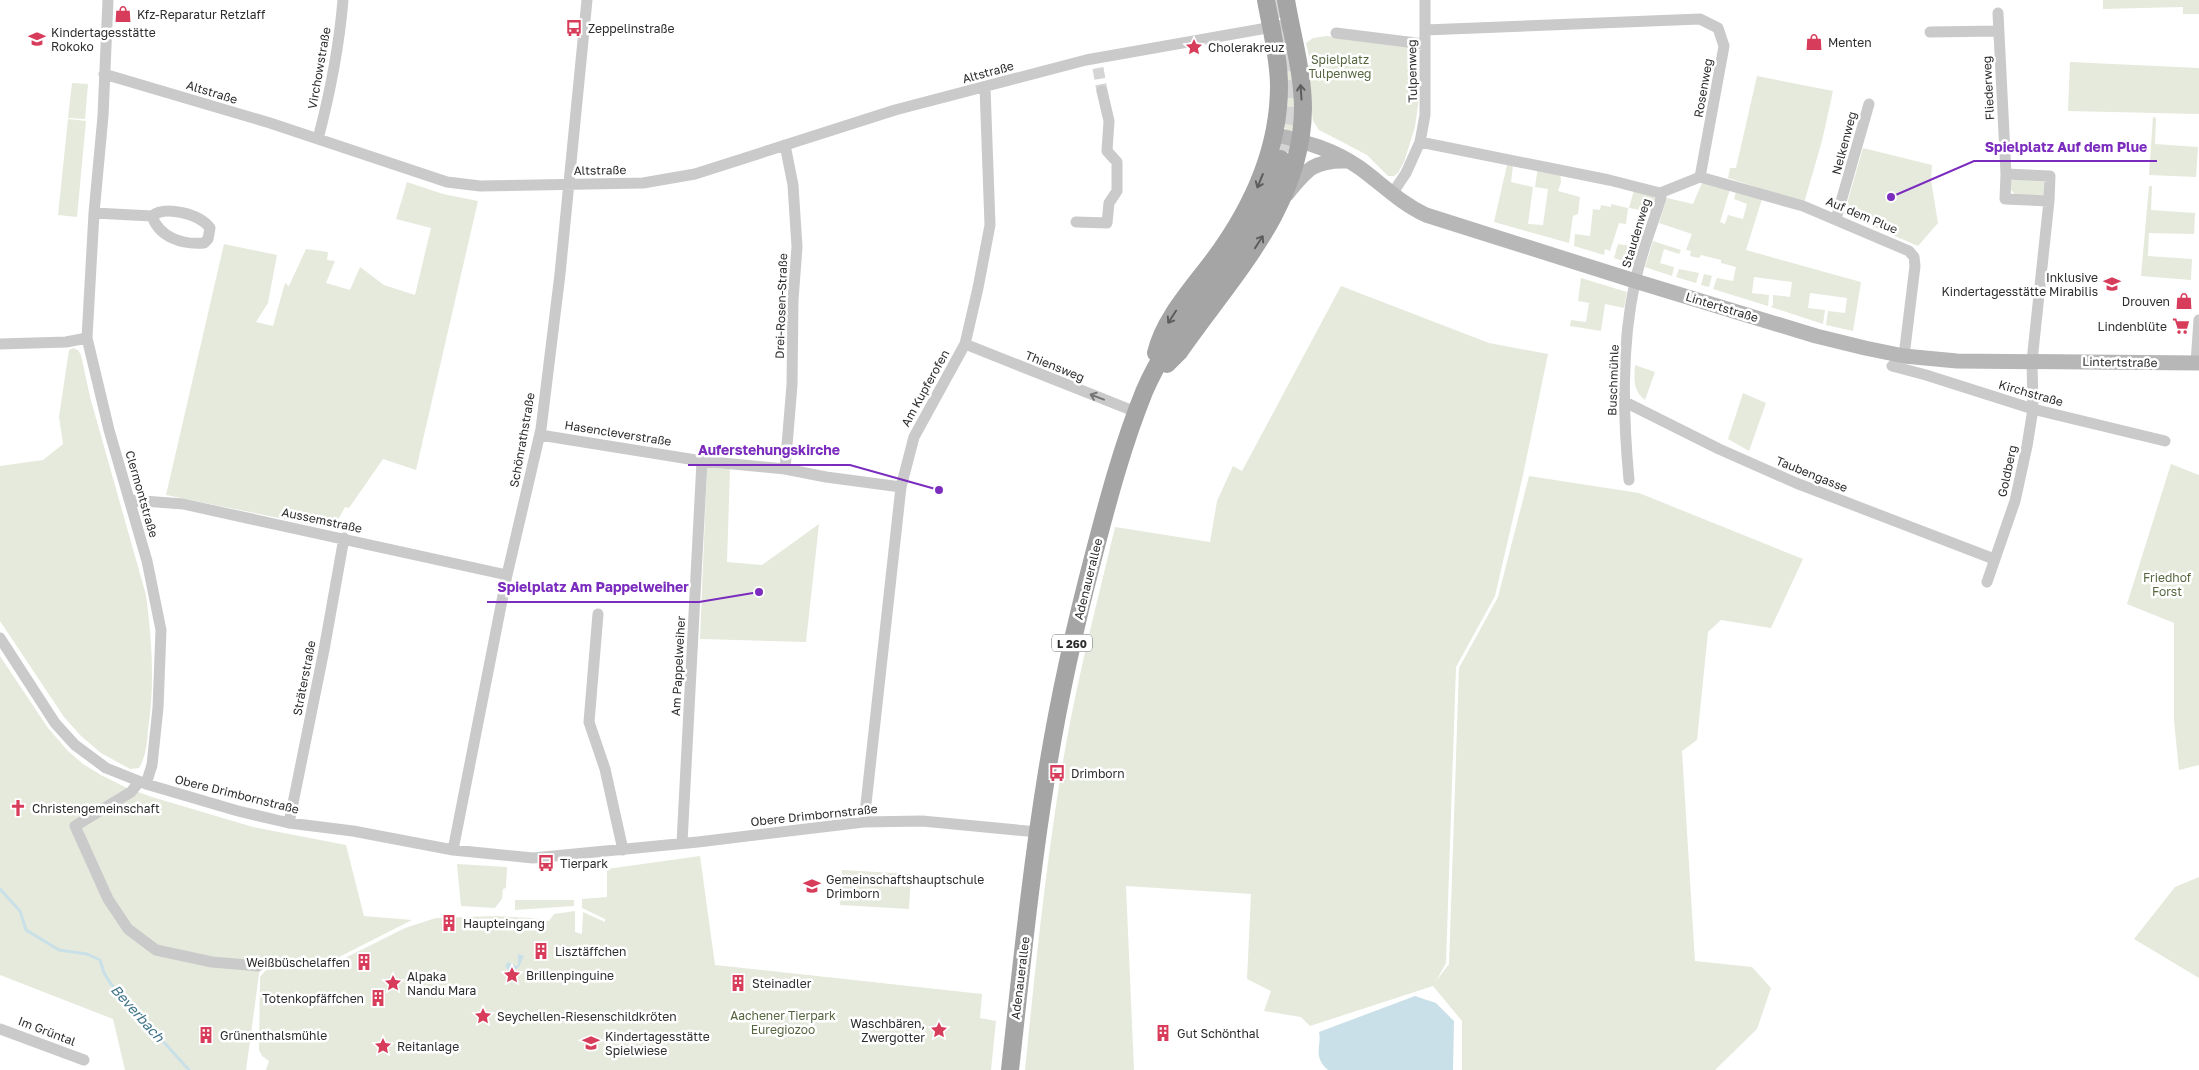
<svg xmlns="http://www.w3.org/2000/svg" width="2199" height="1070" font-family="'Golos Text',sans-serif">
  <rect width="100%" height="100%" fill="#fff"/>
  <path fill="#e5eadc" d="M2103,0h96v14h-16v-7l-80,2z
    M1326,36l86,11 5,5 2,45 -4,30 -11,35 -6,11 -4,3h-6l-21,-21 -40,-21 -8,-4 -6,-9 -7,-55 5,-1 -5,-22 7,-5z
    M1290,47l6,37 -2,47 -5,1 -5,-5 -3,-78z
    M2070,62l129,6v46l-131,-3z
    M1757,76l76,15 -11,50 -18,62 -76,-25 2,-10h6z
    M72,83l16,1 -3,35 -17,-1z
    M2153,117l3,1 -1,26 43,3 -2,30 -47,-2z
    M68,119l18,2 -9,96 -19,-2z
    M1863,148l69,17 -1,15 7,43 -20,23 -74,-32z
    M1507,165l6,1 -2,16 22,5 -5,37 15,1 5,-36 -13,-2 3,-20 22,5 1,10 -3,9 22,6 -2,17 -5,2 -4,27 -75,-21z
    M2012,180h30l2,2v13h-28l-6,-6v-8z
    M407,182l36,12 35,7 -62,269 -33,-11 -34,49 -4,-1 -12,22 -167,-34 58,-251 53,11 -9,48 -12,19 17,4 12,-43 4,3 17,-37 22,3 -1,8 8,1 -9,22 24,7 10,-23 24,18 31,10 16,-67 -35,-9z
    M1702,183l28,6 -10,33 5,2 3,-9 15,4 4,-15 -13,-5 2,-7 26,7 -16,51 115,32 -8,49 -27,-6 2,-14 17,2 2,-15 -37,-5 -2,15 17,2 -2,14 -52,-17 2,-2v-10l17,2 2,-15 -38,-5 -2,16 17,2 -1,11 -55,-17 4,-11 16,3 3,-14 -15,-4v-3l-20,-5 -2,3 -9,-2 1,-5 -5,-1 6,-16 -33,-11 8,-25 26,6z
    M2149,186h3l-1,24 44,3 -1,21 -45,-1 -1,23 44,3 -1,21 -50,-4z
    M1634,190l21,7 -3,15 -23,-4z
    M1611,204l17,4 -2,16 -7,-1 -9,28 -5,-2 -1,6 -30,-9 1,-12 15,2 3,-27 7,1 1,-5 10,2z
    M1639,234h6l-9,31 -22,-7 4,-14 18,3z
    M1653,241l28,9 -2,4 -15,-5 -4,14 14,4 -2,9 -27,-9z
    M1679,269l20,4 -3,10 -20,-6z
    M1704,274l8,2 -3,11 -8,-2z
    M1581,278l46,14 -3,16 -19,-4 -4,27 -31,-5 1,-6 15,2 3,-19 -11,-2z
    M1341,286l148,57 59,11 -25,121 -28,121 -39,71 -10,296 -10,18 13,-17 10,-296 39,-71 31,-121 110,17 164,66 -32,69 -50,-8 -13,12 -11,108 -15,11 13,210 57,6 19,21 -14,41 -42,41h-253v-49l-29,-35 -123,40 -9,-9 -37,-6 7,-20 -24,-12 4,-85 -125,-8 8,184h-109c11,-109 22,-218 41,-326 13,-73 32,-145 49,-217l95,15 7,-41 16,-35 9,5z
    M73,348l5,2 3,5 9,42 56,198c6,45 9,90 2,135 -1,14 -2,26 -9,38l-9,1 -29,-16 -20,-17 -17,-19 -64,-96v-155l43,-6 20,-16 -4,-27 10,-67z
    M1635,365l20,7 -10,28c-12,-9 -11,-21 -10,-35z
    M1743,393l23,10 -17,48 -21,-12z
    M2171,464l28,11v290l-20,5 -5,-49v-98l-47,-19z
    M707,468h23l-3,94 35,3 57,-41 -13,118 -106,-3z
    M0,656l48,72 20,23 15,13 18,11 26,13 25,9 101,30 93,18 18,71 48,4 -75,38 -77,9 -14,103h-121l-12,-51 -113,-44z
    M700,856l15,109 267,29 -2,24 16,3 -5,49h-725l3,-9 -7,-5 -3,-6 1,-73 6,-7 71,-8 68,-34 31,-10 61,-2 34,2 18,3 5,-7 21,-3v21l7,2 1,-22 22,10v-3l-23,-11v-9l25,-2v-28z
    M457,864l50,3 -1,21 -3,1 -1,10 -7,9 -34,-2z
    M842,870l69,4 -2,35 -69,-4z
    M2199,877v101l-65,-39 41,-52z
    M515,900h59v6l-59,4z"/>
  <path fill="#c9e0e8" d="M518,954l6,2 -5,11 -6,4 -5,-1 -3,-4 3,-4 8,4 2,-1z
    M1415,996l21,7 18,18 -1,49h-125c-16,-14 -6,-24 -9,-38z"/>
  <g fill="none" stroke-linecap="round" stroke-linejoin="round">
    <path stroke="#c9e0e8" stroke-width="3" d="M0,889l20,22 6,19 33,20 28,4 13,6 4,13 7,11 78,86"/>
    <path stroke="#d5d5d5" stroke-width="11" stroke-dasharray="11 5.5" stroke-linecap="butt" d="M1098,68l4,23"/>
    <path stroke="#d5d5d5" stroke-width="18" stroke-dasharray="18 9" stroke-linecap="butt" d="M1277,0c6,40 19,81 13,122 -2,12 -6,25 -9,37"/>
    <path stroke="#cacaca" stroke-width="11" d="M108,0l-5,116 -9,97 -7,125 22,92 38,131 14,69 -3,78 -6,57 -6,19
      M1998,13l8,161
      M1425,30l275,-11 18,9 6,18 -24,131
      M1930,32l68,-1
      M1336,33l88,11
      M104,74l166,49 177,59 33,4 163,-3 52,-9 200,-64 191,-50 204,-36
      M318,139c12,-46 21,-91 25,-139
      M1420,142l189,38 51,13
      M785,145l8,40 4,62 -4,53 -1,85 -7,84
      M1700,177l103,29 106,45 5,6 1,9 -11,90
      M1660,193l40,-16
      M1392,194l14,-21 14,-31 5,-27v-115
      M94,213l58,3c13,-11 48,-2 58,12l-2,11 -4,4c-22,2 -45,-6 -52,-27
      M1836,219l33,-115
      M1076,222l31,1 2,-20 8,-12v-29l-10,-11 2,-30 -7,-30
      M0,344l66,-2 21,-4
      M965,344l171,68
      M2196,363l3,-43
      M1892,366l34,9 107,34 132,32
      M1625,402l94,47 77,34 198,76
      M540,435l162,26 83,8 41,8 75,10
      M1629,480c-6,-65 -8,-133 6,-198 6,-28 17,-56 26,-84l-1,-5
      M130,500l53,4 324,71
      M1987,582l28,-81 12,-55 6,-37 -1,-48 17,-160 1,-25 -44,-2 -1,25 44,2
      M598,614l-9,108 16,47 18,81
      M0,638l55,85 20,22 31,23 40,16 92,27 51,12 64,8 100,19 80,8 165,-16 166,-20 58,-1 116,11
      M139,782l-8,10 -56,34 33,73 20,30 28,21 56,12 46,4
      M864,822l37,-335 13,-50 51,-93 13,-56 12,-63 -5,-138
      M289,823l35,-173 20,-112
      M682,843l20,-382
      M453,850l54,-275 34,-146 19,-155 27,-274
      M0,1029l84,31"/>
    <path stroke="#b7b7b7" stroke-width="15" d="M1274,134c31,8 59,15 86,34 22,16 40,35 66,47l209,66 181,55 49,12 39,8 53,5 242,2
      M1287,194c20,-25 27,-34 60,-33"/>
    <path stroke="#a5a5a5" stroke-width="18" d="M1156,353c8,-34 36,-64 57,-92 38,-51 66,-110 66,-175 0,-28 -8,-58 -13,-86
      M1167,364l12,-12c52,-75 123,-146 124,-243 0,-36 -11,-73 -17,-109
      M1010,1070c11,-99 21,-200 37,-298 12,-74 28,-146 47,-218 14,-54 29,-110 50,-162 22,-53 62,-94 94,-141 19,-29 33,-59 43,-92"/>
  </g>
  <defs><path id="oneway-shaft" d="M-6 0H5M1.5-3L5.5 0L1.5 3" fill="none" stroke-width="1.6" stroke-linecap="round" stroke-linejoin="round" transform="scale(1.25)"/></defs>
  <g stroke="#5d5d5d">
    <use href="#oneway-shaft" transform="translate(1301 92) rotate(-94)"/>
    <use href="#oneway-shaft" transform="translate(1260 181) rotate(112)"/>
    <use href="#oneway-shaft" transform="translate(1259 242) rotate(-57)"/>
    <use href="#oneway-shaft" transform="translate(1172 317) rotate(123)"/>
  </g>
  <use stroke="#747474" href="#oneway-shaft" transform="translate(1097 397) rotate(-159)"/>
  <defs>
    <g id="shop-bare" transform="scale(1.35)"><path d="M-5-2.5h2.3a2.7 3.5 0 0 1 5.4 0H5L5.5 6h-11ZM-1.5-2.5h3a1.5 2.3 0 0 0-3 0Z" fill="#d73c5b" stroke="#fff" stroke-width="2.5" paint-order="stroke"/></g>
    <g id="bus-bare" transform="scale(1.35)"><path d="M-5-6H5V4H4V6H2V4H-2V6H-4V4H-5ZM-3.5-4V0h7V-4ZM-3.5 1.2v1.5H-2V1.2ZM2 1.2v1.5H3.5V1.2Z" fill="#d73c5b" stroke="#fff" stroke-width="2.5" paint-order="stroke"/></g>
    <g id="school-bare" transform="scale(1.35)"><path d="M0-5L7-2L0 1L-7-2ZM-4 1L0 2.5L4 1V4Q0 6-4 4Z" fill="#d73c5b" stroke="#fff" stroke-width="2.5" paint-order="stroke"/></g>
    <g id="sight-bare" transform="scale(1.35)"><path d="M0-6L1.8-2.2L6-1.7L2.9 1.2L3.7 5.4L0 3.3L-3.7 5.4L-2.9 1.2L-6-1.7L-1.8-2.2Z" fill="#d73c5b" stroke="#fff" stroke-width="2.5" paint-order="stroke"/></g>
    <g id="supermarket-bare" transform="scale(1.35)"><path d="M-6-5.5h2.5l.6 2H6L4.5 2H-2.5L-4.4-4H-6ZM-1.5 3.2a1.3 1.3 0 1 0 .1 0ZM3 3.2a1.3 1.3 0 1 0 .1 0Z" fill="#d73c5b" stroke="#fff" stroke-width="2.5" paint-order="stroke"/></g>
    <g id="church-bare" transform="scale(1.35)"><path d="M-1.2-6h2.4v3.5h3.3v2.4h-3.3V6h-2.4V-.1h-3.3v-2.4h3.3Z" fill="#d73c5b" stroke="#fff" stroke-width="2.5" paint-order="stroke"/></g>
    <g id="building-bare" transform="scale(1.35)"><path d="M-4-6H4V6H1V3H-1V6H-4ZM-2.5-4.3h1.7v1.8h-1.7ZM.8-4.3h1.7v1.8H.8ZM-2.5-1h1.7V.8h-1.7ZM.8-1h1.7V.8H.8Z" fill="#d73c5b" stroke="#fff" stroke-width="2.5" paint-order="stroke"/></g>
  </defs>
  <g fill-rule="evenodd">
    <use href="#shop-bare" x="123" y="14"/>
    <use href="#bus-bare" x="574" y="28"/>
    <use href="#school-bare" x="37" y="39"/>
    <use href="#shop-bare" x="1814" y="42"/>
    <use href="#sight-bare" x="1194" y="47"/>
    <use href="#school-bare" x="2112" y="284"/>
    <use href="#shop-bare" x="2184" y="301"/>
    <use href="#supermarket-bare" x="2181" y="326"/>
    <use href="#bus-bare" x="1057" y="773"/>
    <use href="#church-bare" x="18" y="808"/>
    <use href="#bus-bare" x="546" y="863"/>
    <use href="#school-bare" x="812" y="886"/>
    <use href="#building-bare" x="449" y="923"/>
    <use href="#building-bare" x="541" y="951"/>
    <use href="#building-bare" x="364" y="962"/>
    <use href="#sight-bare" x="512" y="975"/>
    <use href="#sight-bare" x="393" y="983"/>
    <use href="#building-bare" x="738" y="983"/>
    <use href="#building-bare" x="378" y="998"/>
    <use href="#sight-bare" x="483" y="1016"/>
    <use href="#sight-bare" x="939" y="1030"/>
    <use href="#building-bare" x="1163" y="1033"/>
    <use href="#building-bare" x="206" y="1035"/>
    <use href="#school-bare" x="591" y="1043"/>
    <use href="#sight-bare" x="383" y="1046"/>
  </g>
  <g text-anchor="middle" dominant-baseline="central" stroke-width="5" stroke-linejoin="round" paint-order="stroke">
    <rect fill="#fff" stroke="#6c6c6c" stroke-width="1" x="1052" y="634.5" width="40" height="17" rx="4"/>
    <g font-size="11" font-weight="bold" fill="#2d2d2d">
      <text x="1072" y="643">L 260</text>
    </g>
    <g font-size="12" fill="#2d2d2d" stroke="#fff" text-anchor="start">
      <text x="137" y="14">Kfz-Reparatur Retzlaff</text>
      <text x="588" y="28">Zeppelinstraße</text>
      <text x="51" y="32">Kindertagesstätte<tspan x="51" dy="14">Rokoko</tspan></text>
      <text x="1828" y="42">Menten</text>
      <text x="1208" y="47">Cholerakreuz</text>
      <text x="2098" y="277" text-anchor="end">Inklusive<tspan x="2098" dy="14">Kindertagesstätte Mirabilis</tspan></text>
      <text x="2170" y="301" text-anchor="end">Drouven</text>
      <text x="2167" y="326" text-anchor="end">Lindenblüte</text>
      <text x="1071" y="773">Drimborn</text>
      <text x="32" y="808">Christengemeinschaft</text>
      <text x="560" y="863">Tierpark</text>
      <text x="826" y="879">Gemeinschaftshauptschule<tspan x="826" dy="14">Drimborn</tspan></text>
      <text x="463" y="923">Haupteingang</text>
      <text x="555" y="951">Lisztäffchen</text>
      <text x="350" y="962" text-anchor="end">Weißbüschelaffen</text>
      <text x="526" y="975">Brillenpinguine</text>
      <text x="407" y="976">Alpaka<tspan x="407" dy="14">Nandu Mara</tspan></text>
      <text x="752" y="983">Steinadler</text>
      <text x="364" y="998" text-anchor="end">Totenkopfäffchen</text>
      <text x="497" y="1016">Seychellen-Riesenschildkröten</text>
      <text x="925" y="1023" text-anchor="end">Waschbären,<tspan x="925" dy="14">Zwergotter</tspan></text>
      <text x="1177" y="1033">Gut Schönthal</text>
      <text x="220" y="1035">Grünenthalsmühle</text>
      <text x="605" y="1036">Kindertagesstätte<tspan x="605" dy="14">Spielwiese</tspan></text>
      <text x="397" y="1046">Reitanlage</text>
    </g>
    <g font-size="12" fill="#55653e" stroke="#fff">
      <text x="1340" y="59">Spielplatz<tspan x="1340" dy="14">Tulpenweg</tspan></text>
      <text x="2167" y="577">Friedhof<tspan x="2167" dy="14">Forst</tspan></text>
      <text x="783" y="1015">Aachener Tierpark<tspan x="783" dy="14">Euregiozoo</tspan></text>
    </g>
    <g font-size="12" fill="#2d2d2d" stroke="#fff">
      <text transform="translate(319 68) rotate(-80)">Virchowstraße</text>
      <text transform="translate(1412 71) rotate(-91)">Tulpenweg</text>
      <text transform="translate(988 72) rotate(-15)">Altstraße</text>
      <text transform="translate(1703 88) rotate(-80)">Rosenweg</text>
      <text transform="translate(1988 88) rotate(-93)">Fliederweg</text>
      <text transform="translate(212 92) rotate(17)">Altstraße</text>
      <text transform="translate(1844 143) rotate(-75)">Nelkenweg</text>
      <text transform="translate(600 170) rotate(-1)">Altstraße</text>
      <text transform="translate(1862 215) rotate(23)">Auf dem Plue</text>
      <text transform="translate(1636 233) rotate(-73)">Staudenweg</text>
      <text transform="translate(781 306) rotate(-88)">Drei-Rosen-Straße</text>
      <text transform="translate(1722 307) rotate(17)">Lintertstraße</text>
      <text transform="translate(2120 362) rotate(1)">Lintertstraße</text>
      <text transform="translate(1055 366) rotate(22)">Thiensweg</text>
      <text transform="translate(1613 380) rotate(-88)">Buschmühle</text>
      <text transform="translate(925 388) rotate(-61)">Am Kupferofen</text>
      <text transform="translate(2031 393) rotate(16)">Kirchstraße</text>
      <text transform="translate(618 433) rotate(9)">Hasencleverstraße</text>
      <text transform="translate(522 440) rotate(-80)">Schönrathstraße</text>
      <text transform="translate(2007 471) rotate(-78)">Goldberg</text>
      <text transform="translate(1812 474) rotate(22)">Taubengasse</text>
      <text transform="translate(142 494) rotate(74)">Clermontstraße</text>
      <text transform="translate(322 520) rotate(12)">Aussemstraße</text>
      <text transform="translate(1088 579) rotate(-76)">Adenauerallee</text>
      <text transform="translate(678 666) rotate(-87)">Am Pappelweiher</text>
      <text transform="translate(304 678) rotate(-79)">Sträterstraße</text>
      <text transform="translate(237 794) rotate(14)">Obere Drimbornstraße</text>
      <text transform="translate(814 815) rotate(-6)">Obere Drimbornstraße</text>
      <text transform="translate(1020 978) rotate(-83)">Adenauerallee</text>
      <text transform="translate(47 1031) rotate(21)">Im Grüntal</text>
    </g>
    <g font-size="14" font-style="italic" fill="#427689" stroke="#fff">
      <text transform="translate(138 1013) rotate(48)">Beverbach</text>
    </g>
  </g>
  <path fill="none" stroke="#7b2cbf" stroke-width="2" d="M1891 197L1974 161H2157M939 490L850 465H688M759 592L699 602H487"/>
  <g fill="#7b2cbf" stroke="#fff" stroke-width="2">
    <circle cx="1891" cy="197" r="5"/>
    <circle cx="939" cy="490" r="5"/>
    <circle cx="759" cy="592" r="5"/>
  </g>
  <g font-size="14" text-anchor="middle" font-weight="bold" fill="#7b2cbf" stroke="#fff" stroke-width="5" stroke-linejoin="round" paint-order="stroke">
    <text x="2066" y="152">Spielplatz Auf dem Plue</text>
    <text x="769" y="455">Auferstehungskirche</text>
    <text x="593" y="592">Spielplatz Am Pappelweiher</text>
  </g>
</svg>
